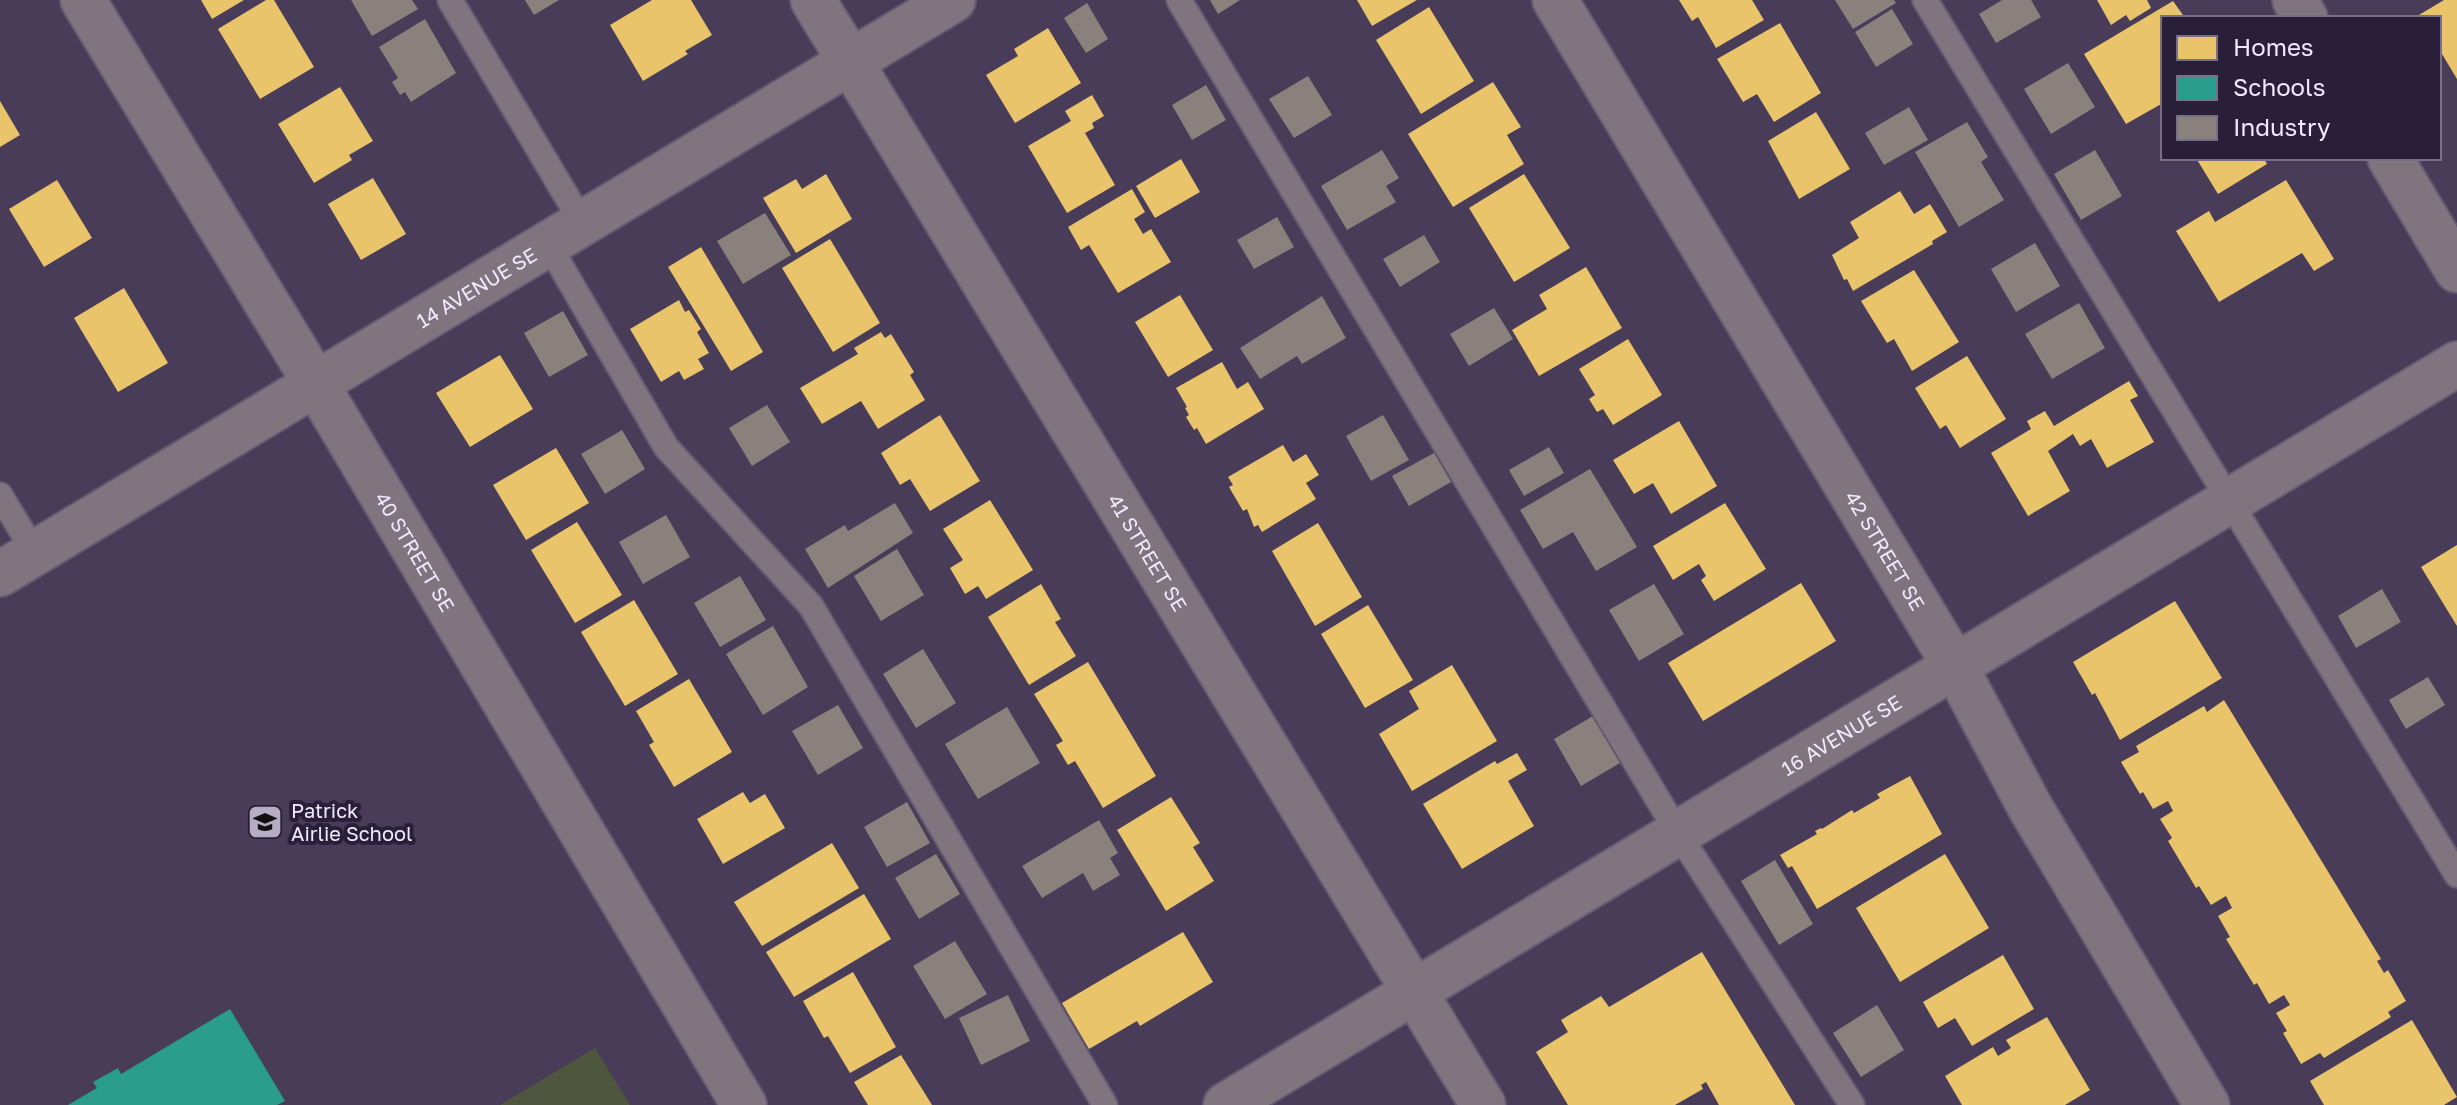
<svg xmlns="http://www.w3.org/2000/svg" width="2457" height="1105" font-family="'Golos Text',sans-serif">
  <rect width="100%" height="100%" fill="#493c59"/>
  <path fill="#4f563e" d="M595,1048l35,57h-130z"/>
  <path fill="#e9c46a" d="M201,0h43l-32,19z
    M266,0h8l40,67 -54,32 -42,-70z
    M652,0h39l21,35 -27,16 3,3 -45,27 -33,-56z
    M1357,0h60l-45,26z
    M1679,0h73l12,20 -48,28 -18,-31 -6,4z
    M2097,0h50l4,8 -21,13 -4,-6 -15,10z
    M2444,0h13v79l-18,-30v-31h-19l-1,-3z
    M2173,1l12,17h-22v85l-37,21 -42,-70z
    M1429,7l45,74 -53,33 -45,-74z
    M1780,23l41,70 -47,29 -17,-28 -14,8 -26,-43z
    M1048,28l33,55 -66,40 -29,-48 32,-19 -4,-7z
    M1493,82l28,45 -14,8 17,29 -71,43 -45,-73z
    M340,87l33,54 -24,14 3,5 -38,23 -36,-59z
    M1092,95l12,21 -12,7 2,5 -9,5 30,52 -48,28 -39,-67 43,-25 -6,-10z
    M0,101l20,34 -20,12z
    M1816,112l34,57 -51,30 -31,-58z
    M2196,158h68l3,6 -49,30z
    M1181,159l19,33 -45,26 -19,-32z
    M826,174l26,45 -56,34 -33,-55 33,-19 6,10z
    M1524,174l46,74 -56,34 -45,-74z
    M373,178l33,56 -45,26 -33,-56z
    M57,180l35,58 -48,29 -35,-58z
    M2286,180l48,79 -20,12 -12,-18 -83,49 -43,-71 33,-20 6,11z
    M1132,189l13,23 -11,7 9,15 8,-5 20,33 -53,31 -29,-48 -8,5 -13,-23z
    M1900,191l14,23 16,-10 17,28 -15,9 1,3 -80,47 -6,-12 -3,1 -12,-25 27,-17 -9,-16z
    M830,239l50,84 -47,29 -51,-84z
    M701,247l62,105 -32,19 -63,-104z
    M1586,267l36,61 -83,48 -27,-46 35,-21 -8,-14z
    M1914,270l45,72 -47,29 -18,-32 -7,4 -26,-42z
    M124,288l44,75 -50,29 -44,-74z
    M1180,295l33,55 -45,27 -33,-55z
    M679,300l6,12 4,-2 12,19 -4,3 12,21 -11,6 6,10 -20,11 -5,-9 -18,11 -31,-53z
    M881,332l4,6 6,-4 23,38 -4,3 15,25 -47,29 -17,-28 -39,23 -22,-36 58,-34 -4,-6z
    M1628,339l34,56 -49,30 -10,-16 -6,3 -8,-13 6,-4 -16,-26z
    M500,355l33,54 -63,38 -34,-54z
    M1967,356l39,63 -46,29 -14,-23 -6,4 -25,-41z
    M1222,362l15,27 11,-7 16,27 -58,35 -9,-16 -3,2 -8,-13 3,-2 -4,-7 2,-1 -11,-19z
    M2129,381l9,15 -8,4 24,42 -47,26 -16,-29 -11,7 -7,-12 -25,17 22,40 -42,25 -37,-63 40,-24 -4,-8 18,-10 9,15z
    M940,415l40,66 -50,30 -20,-32 -10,6 -19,-32z
    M1679,421l38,65 -46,28 -18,-31 -19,11 -21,-34z
    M1283,445l10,17 13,-8 13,21 -13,8 10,16 -54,33 -4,-7 -4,2 -7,-18 -4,2 -14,-24 4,-2 -5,-8z
    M556,448l33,55 -63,37 -33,-55z
    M990,500l43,70 -47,29 -8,-13 -13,8 -15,-26 13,-8 -20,-31z
    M1725,503l41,66 -52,32 -13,-21 5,-4 -7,-12 -26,16 -20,-34z
    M577,522l45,73 -47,28 -44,-73z
    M1318,523l44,74 -47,29 -43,-75z
    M2457,545v81l-36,-59z
    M1801,583l35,58 -133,80 -35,-58z
    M1041,584l20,35 -6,3 21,34 -47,29 -41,-68z
    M634,600l44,74 -53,32 -44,-74z
    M2175,601l47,77 -102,62 -25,-47 -3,2 -19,-33z
    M1368,605l45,75 -48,28 -44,-74z
    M1088,662l68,114 -53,32 -28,-47 -7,4 -12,-20 7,-4 -29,-47z
    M1452,665l45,76 -85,50 -33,-57 40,-25 -10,-18z
    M689,679l43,73 -58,35 -25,-42 5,-3 -18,-31z
    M2224,700l157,259 -4,2 7,12 4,-3 18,31 -18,11 3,5 -67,41 -4,-5 -19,11 -18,-31 4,-2 -11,-18 14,-8 -6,-10 -15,9 -12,-21 -3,2 -28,-46 4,-2 -12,-21 14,-8 -6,-12 -15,9 -12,-19 -3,2 -28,-47 4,-3 -12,-19 13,-8 -5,-10 -15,8 -10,-17 -3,2 -19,-32 18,-10 -3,-6 68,-40 3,6z
    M1517,753l10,17 -19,11 26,45 -72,43 -39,-65 72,-43 2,3z
    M1910,776l32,58 -125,75 -25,-43 -4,2 -8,-13 37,-21 -2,-3 6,-3 1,1 30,-19 2,3 26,-15 -3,-4z
    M743,792l7,11 15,-9 20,34 -62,36 -26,-45z
    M1171,797l29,46 -7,4 21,34 -48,30 -49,-81z
    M832,843l27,45 -97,58 -28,-44z
    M1945,854l44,74 -89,54 -44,-74z
    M864,894l27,45 -97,58 -28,-45z
    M1183,932l30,50 -73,44 -3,-5 -48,28 -27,-46z
    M1702,952l93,153h-76l-13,-23 -5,3 2,4 -28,16h-107l-32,-53 32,-20 -7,-12 40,-24 8,11z
    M2003,955l31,54 -62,37 -17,-28 -17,10 -15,-26z
    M853,972l43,75 -46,26 -22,-37 -4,2 -21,-37z
    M2047,1017l43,73 -25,15h-103l-17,-29 48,-29 5,9 13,-8 -5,-8z
    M2412,1020l45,77 -13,8h-120l-14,-24z
    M901,1055l31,50h-64l-14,-23z"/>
  <path fill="#2a9d8f" d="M230,1009l55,92 -8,4h-209l29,-17 -4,-6 25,-14 3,6z"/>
  <path fill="#8a817c" d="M351,0h61l6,9 -46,27z
    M525,0h34l-25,15z
    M1210,0h30l-22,14z
    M1835,0h59l2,3 -43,26z
    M2002,0h29l10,17 -45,26 -17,-29z
    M1087,3l21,36 -22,14 -22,-35z
    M1892,9l21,35 -37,23 -21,-35z
    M425,19l31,54 -45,29 -6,-10 -5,3 -8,-13 6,-4 -19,-31z
    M2068,63l27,44 -44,27 -27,-45z
    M1308,76l24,39 -38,23 -25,-39z
    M1206,85l20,35 -34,20 -20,-35z
    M1909,107l19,33 -44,25 -19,-32z
    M1967,122l21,35 -7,5 23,38 -45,27 -44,-75z
    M1382,150l17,28 -13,8 10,16 -49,28 -26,-44z
    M2095,150l27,46 -41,24 -27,-46z
    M765,213l26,42 -48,29 -26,-43z
    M1277,217l17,30 -40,22 -17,-29z
    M1424,235l16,27 -40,25 -17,-28z
    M2035,243l25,43 -44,26 -25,-43z
    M1322,296l24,42 -44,26 -5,-8 -37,23 -20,-31z
    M2079,303l26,45 -53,31 -27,-45z
    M1494,308l19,31 -44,27 -19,-32z
    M563,311l25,44 -39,22 -25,-44z
    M767,405l23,37 -38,24 -23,-38z
    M1383,415l26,45 -38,21 -25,-45z
    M622,430l23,39 -40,25 -24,-40z
    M1549,447l15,26 -40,23 -15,-26z
    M1434,453l17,29 -42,24 -17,-30z
    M1590,469l47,78 -41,24 -23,-39 -30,17 -23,-39z
    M895,503l18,30 -85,55 -23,-39 40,-24 3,6z
    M666,515l24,42 -47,27 -24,-42z
    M897,549l27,46 -43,26 -27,-45z
    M740,576l26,44 -46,27 -26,-44z
    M1654,584l30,50 -45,27 -30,-51z
    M2382,589l19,33 -45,26 -18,-32z
    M773,626l35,61 -45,28 -37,-61z
    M923,649l33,54 -40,25 -33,-54z
    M2428,677l17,28 -39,24 -17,-29z
    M838,705l25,43 -45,27 -26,-44z
    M1007,707l33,56 -62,36 -33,-55z
    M1593,716l27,47 -39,23 -27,-47z
    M907,802l23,41 -43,24 -23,-40z
    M1099,820l19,33 -8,5 10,17 -27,16 -10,-18 -41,25 -20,-32z
    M936,854l24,40 -41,25 -24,-41z
    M1775,860l38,64 -34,21 -38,-64z
    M955,941l32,53 -42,25 -32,-53z
    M1008,995l22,46 -49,24 -22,-47z
    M1877,1005l27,45 -43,27 -28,-44z"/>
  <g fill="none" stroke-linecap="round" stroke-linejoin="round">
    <g stroke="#655a71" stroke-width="28">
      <path id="service" d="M450,0l133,224
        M1179,0l499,833 174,272
        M1925,0l532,875
        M548,244l118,203 145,159 294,499
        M0,495l35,58"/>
    </g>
    <g stroke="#655a71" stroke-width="48">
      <g id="minor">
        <path id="s1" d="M83,0l233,384 428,721"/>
        <path id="s2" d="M813,0l670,1105"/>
        <path id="s3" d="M1555,0l400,666 75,141 177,298"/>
        <path d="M2295,0l10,18"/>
        <path d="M2390,158l67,112"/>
        <path id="s4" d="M0,574l953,-574"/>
        <path id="s5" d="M1226,1105l1231,-741"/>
      </g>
    </g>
    <use href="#service" stroke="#80747e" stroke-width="24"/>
    <use href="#minor" stroke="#80747e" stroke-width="44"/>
  </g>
  <defs>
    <g id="school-square" transform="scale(1.8)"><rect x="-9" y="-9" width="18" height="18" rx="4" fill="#b6adc4" stroke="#291f38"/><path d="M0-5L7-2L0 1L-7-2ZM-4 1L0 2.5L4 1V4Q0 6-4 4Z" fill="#111"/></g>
  </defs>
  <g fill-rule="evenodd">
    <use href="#school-square" x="265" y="822"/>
  </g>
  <g text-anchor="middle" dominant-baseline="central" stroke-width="8" stroke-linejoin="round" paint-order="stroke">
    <g font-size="20" fill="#f1eafe" stroke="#291f38">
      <text stroke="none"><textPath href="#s4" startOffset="556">14 AVENUE SE</textPath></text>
      <text stroke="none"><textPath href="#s3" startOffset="642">42 STREET SE</textPath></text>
      <text stroke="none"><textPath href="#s1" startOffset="644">40 STREET SE</textPath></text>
      <text stroke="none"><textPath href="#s2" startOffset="646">41 STREET SE</textPath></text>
      <text stroke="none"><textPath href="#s5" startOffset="718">16 AVENUE SE</textPath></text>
    </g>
    <g font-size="20" fill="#f1eafe" stroke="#291f38" text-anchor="start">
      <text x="291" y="810">Patrick<tspan x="291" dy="23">Airlie School</tspan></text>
    </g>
  </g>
  <rect x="2161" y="16" width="280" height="144" fill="#291f38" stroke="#797087" stroke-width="2"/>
  <rect x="2177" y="36" width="40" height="24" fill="#e9c46a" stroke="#797087" stroke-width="2"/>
  <text x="2233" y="56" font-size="24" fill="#f1eafe">Homes</text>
  <rect x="2177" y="76" width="40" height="24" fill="#2a9d8f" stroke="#797087" stroke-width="2"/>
  <text x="2233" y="96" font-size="24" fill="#f1eafe">Schools</text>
  <rect x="2177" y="116" width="40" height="24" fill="#8a817c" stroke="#797087" stroke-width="2"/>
  <text x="2233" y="136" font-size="24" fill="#f1eafe">Industry</text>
</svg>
